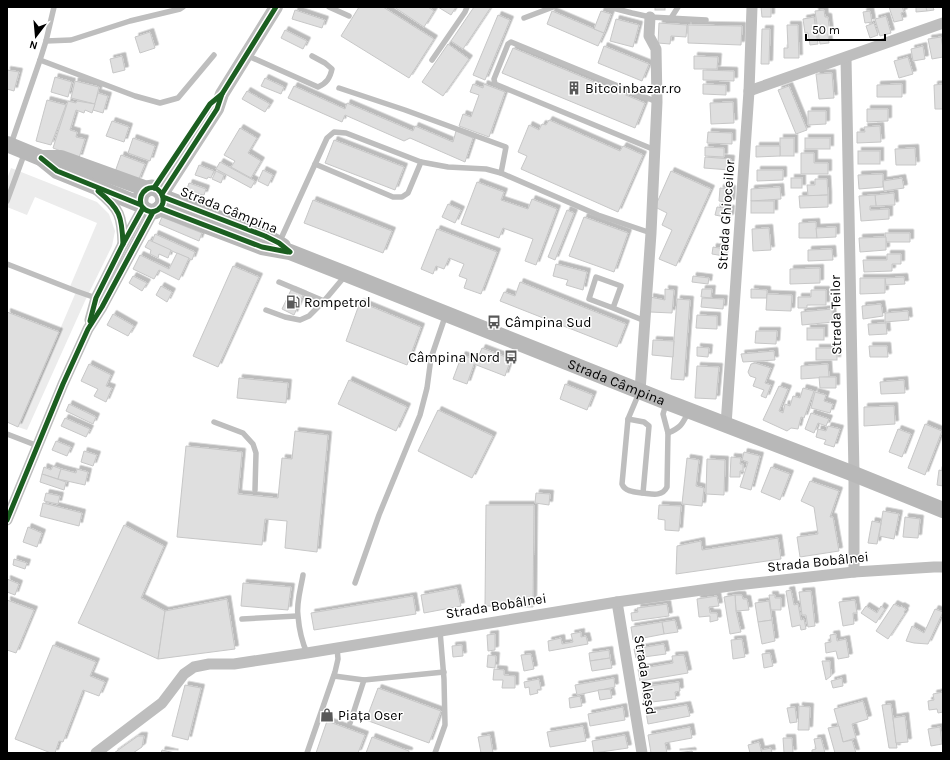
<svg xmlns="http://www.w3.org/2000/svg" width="950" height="760" font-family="Karla,sans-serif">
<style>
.green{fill:#ececec}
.building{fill:#dfdfdf;stroke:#c7c7c7;filter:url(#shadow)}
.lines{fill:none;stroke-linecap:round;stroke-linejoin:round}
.service{stroke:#bebebe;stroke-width:5.5}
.minor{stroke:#bebebe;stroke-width:11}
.tertiary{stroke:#bebebe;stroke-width:14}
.secondary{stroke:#b8b8b8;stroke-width:16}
.cycleway-casing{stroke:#fff;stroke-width:8}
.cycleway{stroke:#1b5e20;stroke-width:5}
.labels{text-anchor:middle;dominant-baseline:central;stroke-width:3;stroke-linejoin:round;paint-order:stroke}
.poi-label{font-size:14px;fill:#000;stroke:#fff;text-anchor:start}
.street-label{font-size:14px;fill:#000;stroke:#fff}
</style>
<defs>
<filter id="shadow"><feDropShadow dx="3.5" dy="-3.5" stdDeviation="0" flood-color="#0004"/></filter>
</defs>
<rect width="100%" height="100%" fill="#fff"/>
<path class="green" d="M11 168 97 202 109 214 115 231 112 246 85 301 27 430 18 427 76 292 69 289 97 223 35 197 27 215 7 207V179Z"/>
<g class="building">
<path d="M359 7H383L434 39 409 78 341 36Z"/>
<path d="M394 7H428L434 11 424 27Z"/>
<path d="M438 7H456L451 15Z"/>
<path d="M474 7H491L463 49 451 41Z"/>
<rect x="655" y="7" width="10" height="3"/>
<path d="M761 7H771V17H762Z"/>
<path d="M889 7H902L904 12 901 13 903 20 894 22Z"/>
<path d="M916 7H926L927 11 916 12Z"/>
<path d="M926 7H933L934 10 927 11Z"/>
<path d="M295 10 325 20 322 28 292 19Z"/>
<path d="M824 10 825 17H828L830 34H828L829 43 820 44 815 11Z"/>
<path d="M552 11 604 33 598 46 547 24Z"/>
<path d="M601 11 611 14 604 33 594 29Z"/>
<path d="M870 11 872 22 865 23 863 12Z"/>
<path d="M498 15 510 20 485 80 473 75Z"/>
<path d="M886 16 891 33 880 36 875 19Z"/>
<path d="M814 17 818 44 810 45 808 33H805L803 19Z"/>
<path d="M616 19 639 25 633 47 610 41Z"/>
<path d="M659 23 687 25 686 37 671 36 670 44 658 43Z"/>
<path d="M874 23 878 35 870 38 866 26Z"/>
<path d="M688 25 742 26 741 45 688 43Z"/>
<path d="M787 25H798L799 58H784V48H788Z"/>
<path d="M762 29H770L769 64H761Z"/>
<path d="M285 30 307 41 303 49 281 38Z"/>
<path d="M150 32 155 48 140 53 135 37Z"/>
<path d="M941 37 943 48V57L932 59 928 39Z"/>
<path d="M448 44 469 59 443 96 422 82Z"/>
<path d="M604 46 649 64 642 81 598 63Z"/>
<path d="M923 46 925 59 913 61 911 49Z"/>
<path d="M513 48 645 103 635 128 502 73Z"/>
<path d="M122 56 125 70 113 73 110 59Z"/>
<path d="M694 56 718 57 717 69H694Z"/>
<path d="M908 57 913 74 899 78 894 61Z"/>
<path d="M7 70 19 72 14 91 7 89Z"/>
<path d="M703 70 734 71V81L703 80Z"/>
<path d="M832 73 834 98 819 99 816 74Z"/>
<path d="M55 77 72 82 68 97 51 92Z"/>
<path d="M265 78 284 87 281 94 261 86Z"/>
<path d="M75 81 99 87 95 104 71 98Z"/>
<path d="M473 84 483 88 484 84 505 92 489 137 459 126 463 114 471 117 479 95 470 92Z"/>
<path d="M703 84 726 85V95L703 94Z"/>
<path d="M902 84V97H877V85Z"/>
<path d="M943 84V109H935L934 85Z"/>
<path d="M294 86 345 109 347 103 413 131 415 126 453 142 456 131 473 138 465 162 410 138 404 141 345 115 342 122 288 98Z"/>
<path d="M789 86 807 130 796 134 778 90Z"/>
<path d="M247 91 270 104 265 112 242 99Z"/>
<path d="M98 93 108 96 103 113 93 110Z"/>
<path d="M47 100 66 105 51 145 36 141Z"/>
<path d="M68 101 76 103 77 101 95 104 92 113 85 110 84 113 76 110 70 130 77 132 76 137 85 139 79 158 53 148Z"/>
<path d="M733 102 734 123 711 124 710 103Z"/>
<path d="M867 109H888V121L867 122Z"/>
<path d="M808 111H826V124L808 125Z"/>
<path d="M549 120 620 151 623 146 643 155 618 212 521 169 527 156 518 152 529 125 539 130 542 124 546 125Z"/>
<path d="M112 121 129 127 124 142 106 136Z"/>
<path d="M880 126 881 142 857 143V132H865L864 127Z"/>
<path d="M240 128 257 138 248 153 261 161 251 178 231 167 235 161 224 155Z"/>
<path d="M708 132 732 133V144L707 143Z"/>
<path d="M133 138 155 146 150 161 128 153Z"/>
<rect x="780" y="138" width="14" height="18"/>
<rect x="805" y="138" width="25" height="11"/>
<path d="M334 140 404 167 395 190 325 163Z"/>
<path d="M756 146H780V156L756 157Z"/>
<path d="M705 147 724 148V157L705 156Z"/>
<path d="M915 148 916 165H896L895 149Z"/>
<rect x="858" y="151" width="22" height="13"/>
<path d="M801 153H814V163H828V174H801Z"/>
<path d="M121 155 145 164 138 181 115 172Z"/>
<path d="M705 157 731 159 730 170 704 168Z"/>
<path d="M220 162 255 181 251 188 216 169Z"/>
<path d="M199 165 214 171 211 178 208 177 207 179 195 175Z"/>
<path d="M263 170 273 175 268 186 258 181Z"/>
<path d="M757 170H783V180L757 181Z"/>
<path d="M216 171 224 175 221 183 212 179Z"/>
<path d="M671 171 711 189 676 266 659 259 672 230 662 225 667 213 655 207Z"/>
<path d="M883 174V187L859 189 858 175Z"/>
<rect x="791" y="178" width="11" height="10"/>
<path d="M902 178 904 188 884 191 883 181Z"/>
<path d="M815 179H827L828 195 808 196 807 185H815Z"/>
<path d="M477 182 504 192 501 200 528 209 532 199 557 209 536 265 525 261 533 239 503 228 499 238 461 224Z"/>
<path d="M189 183 206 189 204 195 198 194 197 196 186 192Z"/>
<path d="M780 187 781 199 751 201V189Z"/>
<path d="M720 188 732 189 731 203 719 201Z"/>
<path d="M894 193 895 205 876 206 875 195Z"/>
<path d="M828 195V207L800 208 799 196Z"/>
<path d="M875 195 876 206H870V210L889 209V219L861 221 859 196Z"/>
<path d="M313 200 392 231 383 253 304 223Z"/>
<rect x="751" y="201" width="23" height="12"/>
<path d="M448 204 461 210 455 223 442 217Z"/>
<path d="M717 207 731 209 730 218 715 215Z"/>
<path d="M567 210 574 213 555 260 548 257Z"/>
<path d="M162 217 202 233 199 241 159 224Z"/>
<path d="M584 217 628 233 614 272 569 256Z"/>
<path d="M816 222 817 238H799V223Z"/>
<path d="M836 227V237L817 238 816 228Z"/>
<path d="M769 228 771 250 753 251 752 229Z"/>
<path d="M437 229 497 252 481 294 464 288 467 279 459 276 464 264 449 258 444 269 436 266 433 274 421 269Z"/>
<path d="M885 233H910V242H886Z"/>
<path d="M155 234 195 252 192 260 152 242Z"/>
<path d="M886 237V250L860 252 859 238Z"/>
<path d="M149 240 171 250 168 258 159 254 158 258 150 254 151 250 145 247Z"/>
<path d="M713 247 725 249 724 256 712 254Z"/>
<path d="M832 249 833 260 808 261V250Z"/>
<path d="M177 253 189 258 179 280 159 270 154 279 133 269 140 255 169 269Z"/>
<path d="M887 254H901V264H892V271L864 272 863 260H887Z"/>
<path d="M556 264 587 272 583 290 566 285 568 280 553 276Z"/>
<path d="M233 266 259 277 218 367 193 356Z"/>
<path d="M820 268V283L790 284V269Z"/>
<path d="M133 276 147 283 142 291 129 283Z"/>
<path d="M693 276 709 278 708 284 692 282Z"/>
<path d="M904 277 905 284 886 285 885 278Z"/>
<path d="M860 278H885V293L860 294Z"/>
<path d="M520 282 626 324 617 347 500 301 504 292 515 296Z"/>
<path d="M161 286 172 292 167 302 156 295Z"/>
<path d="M665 289 674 290 672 313 650 312V297L665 300Z"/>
<path d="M702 289H712L711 298 701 297Z"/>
<path d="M751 289 767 290V298H751Z"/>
<path d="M291 290 303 295 294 315 282 309Z"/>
<path d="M811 290H826V305H807V308H798V297H811Z"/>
<path d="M767 294 792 295 791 311 766 310Z"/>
<path d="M702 298 724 299 723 309 701 307Z"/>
<path d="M677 299 690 300 684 380 671 379Z"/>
<path d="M360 302 421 327 407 365 346 341Z"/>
<path d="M881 304 883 316 863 319 862 306Z"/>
<path d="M832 309 833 322 802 325 801 312Z"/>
<path d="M908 311 909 320 885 322V313Z"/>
<path d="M7 312 59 332 18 427 7 422Z"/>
<path d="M113 314 134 326 128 336 107 325Z"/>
<path d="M697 315 717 316V329L696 328Z"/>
<path d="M886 323 887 334 869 335 868 324Z"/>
<rect x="807" y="328" width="17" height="12"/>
<path d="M756 331H777L776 344 755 343Z"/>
<path d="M653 340 674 341 673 357 652 355Z"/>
<path d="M869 346H887L888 357H870Z"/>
<path d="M697 347 709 348 708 357 697 356Z"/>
<path d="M482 348 511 359 505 376 474 364 467 384 453 379 462 355 477 360Z"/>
<rect x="816" y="348" width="21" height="12"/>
<path d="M774 351 775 360 743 362 741 354Z"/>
<path d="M755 363 771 368 765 383 771 385 766 398 761 396 764 390 753 386 756 378 750 376 748 372 751 364Z"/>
<path d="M89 364 111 375 106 386 112 388 106 402 94 396 98 389 81 381Z"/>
<path d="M828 364 829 377 801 379V366Z"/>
<path d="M697 366 719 367 716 399 695 398Z"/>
<path d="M819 377H836V388H820Z"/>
<path d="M239 378 288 383 286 403 237 398Z"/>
<path d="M349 380 407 407 396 431 338 404Z"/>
<path d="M904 380 905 393 881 394 880 382Z"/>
<path d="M565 384 593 395 587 410 560 399Z"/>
<path d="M779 386 788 389 779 411 783 413 785 404 790 406 793 396 800 398 803 388 814 391 804 418 801 417 798 429 791 428 787 431 763 420Z"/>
<path d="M815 392 826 395 824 401 833 404 830 413 811 408Z"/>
<path d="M69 404 96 417 93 424 66 411Z"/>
<path d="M894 406 895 424 864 426V407Z"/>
<path d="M438 410 493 436 472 478 418 451Z"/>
<path d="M811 413 829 419 826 426 818 423 814 433 805 429Z"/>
<path d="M65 418 90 429 86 437 61 426Z"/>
<path d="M925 424 942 431 925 475 908 468Z"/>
<path d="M828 426 840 429 834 447 824 444 826 440 816 437 818 429 826 431Z"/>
<path d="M898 429 911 434 902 457 889 452Z"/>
<path d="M295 431 328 435 317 552 285 548 287 521 265 519 262 545 177 537 186 446 242 452 238 494 278 498 282 458 292 459Z"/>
<path d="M56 441 71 447 67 456 52 450Z"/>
<path d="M84 451 97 455 93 466 81 462Z"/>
<path d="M744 452 760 456 751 490 740 487 748 462 742 460Z"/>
<path d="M731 457 741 458 740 464H743V471H740V477H730Z"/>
<path d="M687 458 699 460 696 486 704 488 702 506 682 504Z"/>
<path d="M707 459 725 460 724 495 706 494Z"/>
<path d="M53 466 61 469 58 479 42 474 44 467 51 470Z"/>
<path d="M771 467 790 474 780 500 761 492Z"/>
<path d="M61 469 76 473 77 469 88 472 85 485 58 479Z"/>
<path d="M939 470 943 471V486L937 485Z"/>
<path d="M42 474 66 482 64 490 40 482Z"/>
<path d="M810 481 839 491 830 517H833L839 551 800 557 797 537 818 534 814 507 801 501Z"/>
<path d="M46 493 60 496 58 504 44 501Z"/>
<path d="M536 493 550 494 549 505 535 503Z"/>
<path d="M43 503 82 513 79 526 40 516Z"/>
<path d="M486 505H534L533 607 485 606Z"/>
<path d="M659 505 681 506 679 531 665 530V520L658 519Z"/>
<path d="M883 511 899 514 894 539 879 536Z"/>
<path d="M905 517 920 519 918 538 903 537Z"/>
<path d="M872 521 881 523 877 544 868 543Z"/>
<path d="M124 525 164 546 141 598 165 611 158 659 78 623Z"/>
<path d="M28 527 42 533 37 547 23 542Z"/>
<path d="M778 538 781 559 676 574 677 546 701 541 702 550Z"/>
<path d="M14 559 27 563 25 569 13 565Z"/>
<path d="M7 579 19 584 15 595 7 592Z"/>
<path d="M243 583 291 587 288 610 241 606Z"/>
<path d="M457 588 461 606 424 613 421 595Z"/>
<path d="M791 590 794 605 798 604 801 620 804 619 806 629 801 630 800 625 792 627 786 591Z"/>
<path d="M811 591 815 626 808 627 806 615H802L799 592Z"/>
<path d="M735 595H742L743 599H747L749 610 736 611Z"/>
<path d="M735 595 736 611 741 632 730 634 724 597Z"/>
<path d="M769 595H775V598H781V610H771Z"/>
<path d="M413 596 416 614 314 630 311 613Z"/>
<path d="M717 596 719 606 709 607 710 613H717L718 620 710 622V616L699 617 697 599Z"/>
<path d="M227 599 235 649 158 659 165 611Z"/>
<path d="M7 600 34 610 16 653 7 650Z"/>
<path d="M855 600 857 613H853L854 624 843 626 839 602Z"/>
<path d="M769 601 772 620 758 622 755 603Z"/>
<path d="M667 604 669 616 632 621 631 613 638 612 637 608Z"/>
<path d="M894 604 900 607 901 606 906 609 904 612 905 613 888 639 876 631Z"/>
<path d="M866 606 877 613 881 606 885 609 876 623 861 613Z"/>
<path d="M935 609 943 612 928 644 914 643 906 641 912 626 924 633Z"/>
<path d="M675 620 678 632 664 634 662 622Z"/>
<path d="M772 620 775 641 762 644 758 622Z"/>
<path d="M662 622 664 634 633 640 631 627Z"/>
<path d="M581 632V637L586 636 588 644 549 651 548 641 561 638 562 644 573 642 571 634Z"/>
<path d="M495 634V650L488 651 487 635Z"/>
<path d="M836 634 837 641 846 639 849 657 838 659 836 651 826 653 825 643 831 642 830 635Z"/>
<path d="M742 639 745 657 733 659 731 640Z"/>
<path d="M664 644 666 654 636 658 634 649Z"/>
<path d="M53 645 96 662 90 676 105 682 99 696 83 690 63 742 59 741 55 753H51L15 739Z"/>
<path d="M462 645 463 656 453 657 452 646Z"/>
<path d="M609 650 610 658 590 661 589 653Z"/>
<path d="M770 653 773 666 764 668 762 654Z"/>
<path d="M531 654 534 669 524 671 521 655Z"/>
<path d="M488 655 496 656 495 668 487 667Z"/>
<path d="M684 655 688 673 640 681 638 669 673 663 672 656Z"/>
<path d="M610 658 612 668 592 671 590 661Z"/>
<path d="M822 661H830L831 676 826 680Z"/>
<path d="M494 669 504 670V675L515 676V688H502L503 680H493Z"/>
<path d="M614 678 615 687 577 695 575 685Z"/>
<path d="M842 678 843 686 833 688 831 681Z"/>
<path d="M539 679 541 689 537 690 538 693 530 695 529 687 525 688 524 682Z"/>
<path d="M679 682 680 691 675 692 676 699 644 703 642 687Z"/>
<path d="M185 685 201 688 188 740 172 736Z"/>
<path d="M378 688 441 711 429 743 366 720Z"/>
<path d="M610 689 612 698 600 700 598 690Z"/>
<path d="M943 692V712L938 713 937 709 929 710 928 701 934 700 933 694Z"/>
<path d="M580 696 582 706 570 708 569 698Z"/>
<path d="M863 701 868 719 852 724 856 738 843 742 834 709Z"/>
<path d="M891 704 897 748H889L882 705Z"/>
<path d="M687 705 690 716 648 724 646 712Z"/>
<path d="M799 706 810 707 809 730H798Z"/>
<path d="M623 707 625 720 590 726 588 714Z"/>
<path d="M795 707 797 722 790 723 787 708Z"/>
<path d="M905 716 908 742 896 743 893 718Z"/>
<path d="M327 721 365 735 358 753H316Z"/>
<path d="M583 726 586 741 550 747 547 732Z"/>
<path d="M839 726 843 742 852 740 856 753H835L828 728Z"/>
<path d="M690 727 692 738 665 743 667 753H651L648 735Z"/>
<path d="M940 727 942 744 931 746 928 729Z"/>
<path d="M490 735 493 753H481L478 737Z"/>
<path d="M625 735 628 748 594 753 592 741Z"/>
<path d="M138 736H144L142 747 133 753H114Z"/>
<path d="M372 737 409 751V753H366Z"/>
<path d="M783 738H792L793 753H784Z"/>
<path d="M821 738 825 753H812V750L816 749 814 739Z"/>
<path d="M759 742 762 753H750L748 745Z"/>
<path d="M771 748 772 753H762L761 750Z"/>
<path d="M162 750 175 753H161Z"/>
<path d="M692 751 693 753H676Z"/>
</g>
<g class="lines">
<g class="service">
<path d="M329 7 349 16"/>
<path d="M609 7 632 13 650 17 706 20"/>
<path d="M524 18 553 7"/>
<path d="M671 18 678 7"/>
<path d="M46 41 71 40 130 21 180 9 183 7"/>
<path d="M246 55 318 87C327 83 330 78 332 69L325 63 312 56"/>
<path d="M40 60 135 96 160 103 178 98 214 55"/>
<path d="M432 60 465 12 467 7"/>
<path d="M339 88 405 110 506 147 501 173"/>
<path d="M11 144 40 60 46 41 54 7"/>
<path d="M655 150 495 84 494 79 508 44 511 42 657 102"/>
<path d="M315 164 393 197H402L408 193 421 162"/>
<path d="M7 201 25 152"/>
<path d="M279 243 327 138 334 132 346 133 421 162 448 167 486 169 501 173 598 215 651 233"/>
<path d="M7 264 76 291 96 298"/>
<path d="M279 282 324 301"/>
<path d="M613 308 589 299 596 277 621 286 613 308 645 321"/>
<path d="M266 310 285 317 300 320 309 316 324 301 345 276"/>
<path d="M639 393 628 419 644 422 649 426 643 493C652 494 662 497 667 487L668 433 663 414 666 404"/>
<path d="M628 419 622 484C625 492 635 492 643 493"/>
<path d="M214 422 243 433 253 444 256 453 255 490"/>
<path d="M668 433C682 427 682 424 689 411"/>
<path d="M7 434 38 446"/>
<path d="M303 575C301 588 296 603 298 616 299 628 302 642 307 653"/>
<path d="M355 583 379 515 420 415 427 388 431 358 446 314"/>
<path d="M242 619 297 616"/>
<path d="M334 676 364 680 444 672"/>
<path d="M350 723 364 680"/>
<path d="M307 753 335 672 338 659 337 648"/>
<path d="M435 753 445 725 444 679 440 631"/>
</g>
<g class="minor">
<path d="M846 58 854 474V572"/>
<path d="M749 91 943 23"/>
<path d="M98 191C120 209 122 216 123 244"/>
<path d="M90 320 96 298 123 244 143 208"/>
<path d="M640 391 651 233 657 102 656 49 649 36 650 17"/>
<path d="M726 425 749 91 752 7"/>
<path d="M7 520 63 384 88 329 102 307 153 212"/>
<path d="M617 602 642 753"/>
<path d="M96 753 162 703 184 674 194 667 209 664H234L307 653 617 602 737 585 854 572 934 567H943"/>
</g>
<path class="tertiary" d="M162 194 217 109 222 94 276 7"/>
<g class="secondary">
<path d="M7 144 41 158 57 171 141 205C150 220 170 207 161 193 153 181 137 191 141 205"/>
<path d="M41 158H61L147 189"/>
<path d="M163 197 265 236 283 246"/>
<path id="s1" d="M160 208 262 247 290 252 346 274 667 402 854 474 943 510"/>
</g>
<g class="cycleway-casing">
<g id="cycleway">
<path d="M41 158 57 171 141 205C150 220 170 207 161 193 153 181 137 191 141 205"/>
<path d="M154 188 210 104 222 94"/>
<path d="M98 191C120 209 122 216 123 244"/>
<path d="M162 194 217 109 222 94 276 7"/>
<path d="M163 197 265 236 279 243 290 252"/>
<path d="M160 208 262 247 288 252"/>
<path d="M90 321 96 298 123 244 143 208"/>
<path d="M7 520 63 384 88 329 102 307 153 212"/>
</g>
</g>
<use href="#cycleway" class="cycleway"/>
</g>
<defs>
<g id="building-bare" transform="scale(1.08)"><path d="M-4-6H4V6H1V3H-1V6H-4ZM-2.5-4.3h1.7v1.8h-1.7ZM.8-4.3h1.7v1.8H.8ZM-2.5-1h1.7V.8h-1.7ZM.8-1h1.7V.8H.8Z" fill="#595959" stroke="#fff" stroke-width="2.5" paint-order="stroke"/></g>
<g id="fuel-bare" transform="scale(1.08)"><path d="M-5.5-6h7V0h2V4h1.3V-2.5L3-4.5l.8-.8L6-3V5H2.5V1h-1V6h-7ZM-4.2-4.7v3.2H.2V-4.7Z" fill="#595959" stroke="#fff" stroke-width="2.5" paint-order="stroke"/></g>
<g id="bus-bare" transform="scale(1.08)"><path d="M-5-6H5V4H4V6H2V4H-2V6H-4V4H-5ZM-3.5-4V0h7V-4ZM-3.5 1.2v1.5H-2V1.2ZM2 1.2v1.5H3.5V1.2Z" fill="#595959" stroke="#fff" stroke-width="2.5" paint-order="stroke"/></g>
<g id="shop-bare" transform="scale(1.08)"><path d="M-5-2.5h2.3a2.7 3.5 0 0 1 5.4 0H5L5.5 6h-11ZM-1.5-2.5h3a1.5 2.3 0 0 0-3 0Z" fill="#595959" stroke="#fff" stroke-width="2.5" paint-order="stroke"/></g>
</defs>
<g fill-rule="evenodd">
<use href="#building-bare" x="574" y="88"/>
<use href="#fuel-bare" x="293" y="302"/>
<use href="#bus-bare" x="494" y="322"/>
<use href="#bus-bare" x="511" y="357"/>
<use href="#shop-bare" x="327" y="715"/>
</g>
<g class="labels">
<g class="poi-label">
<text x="585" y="88">Bitcoinbazar.ro</text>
<text x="304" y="302">Rompetrol</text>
<text x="505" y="322">Câmpina Sud</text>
<text x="500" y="357" text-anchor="end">Câmpina Nord</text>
<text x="338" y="715">Piața Oser</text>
</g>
<g class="street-label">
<text transform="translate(229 210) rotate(22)">Strada Câmpina</text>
<text transform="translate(726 215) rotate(-86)">Strada Ghioceilor</text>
<text transform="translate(836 315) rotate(-91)">Strada Teilor</text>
<text stroke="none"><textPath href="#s1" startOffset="489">Strada Câmpina</textPath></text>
<text transform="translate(818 562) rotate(-6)">Strada Bobâlnei</text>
<text transform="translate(496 606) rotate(-9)">Strada Bobâlnei</text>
<text transform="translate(645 675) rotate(81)">Strada Aleșd</text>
</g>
</g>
<rect width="950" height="760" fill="none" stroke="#000000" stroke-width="16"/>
<g transform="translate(36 36) rotate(196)" stroke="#ffffff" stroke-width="3" paint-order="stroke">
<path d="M0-3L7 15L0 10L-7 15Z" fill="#000000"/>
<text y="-6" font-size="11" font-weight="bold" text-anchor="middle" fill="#000000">N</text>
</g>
<path d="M806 34v6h79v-6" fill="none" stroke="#000000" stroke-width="2"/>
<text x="812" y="34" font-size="12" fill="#000000" stroke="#ffffff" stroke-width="3" paint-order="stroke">50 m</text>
</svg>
